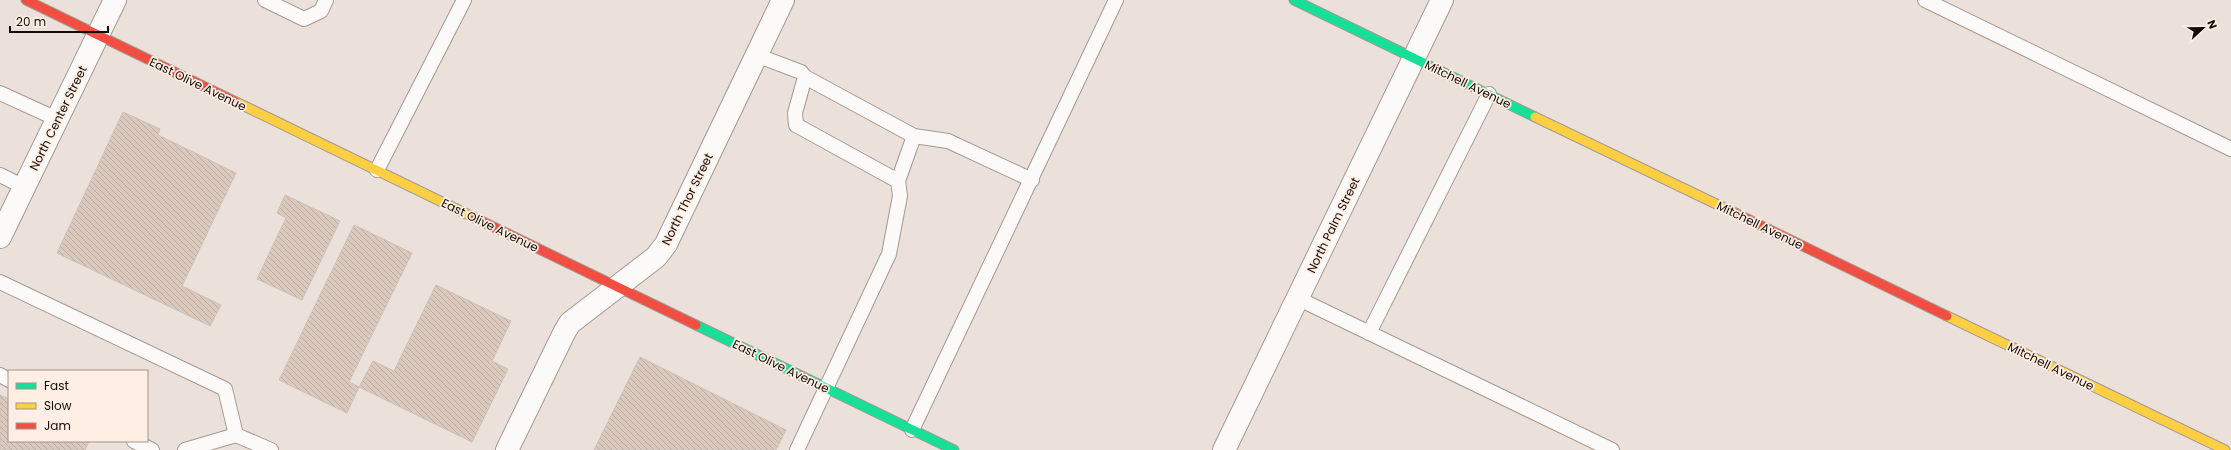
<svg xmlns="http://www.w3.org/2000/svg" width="2231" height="450" font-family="Poppins,sans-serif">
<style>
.building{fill:url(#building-back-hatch);stroke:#cac1bc}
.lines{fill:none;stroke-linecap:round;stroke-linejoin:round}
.lane-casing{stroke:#a29a94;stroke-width:16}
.street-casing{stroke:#a29a94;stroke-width:24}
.fast-casing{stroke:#a29a94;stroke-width:11}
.slow-casing{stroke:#a29a94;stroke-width:11}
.jam-casing{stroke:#a29a94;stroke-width:11}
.lane{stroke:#fcfaf9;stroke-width:14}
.street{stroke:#fcfaf9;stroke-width:22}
.fast{stroke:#16e098;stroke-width:9}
.slow{stroke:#ffcf43;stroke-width:9}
.jam{stroke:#f24e42;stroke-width:9}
.labels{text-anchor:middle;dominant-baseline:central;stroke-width:3.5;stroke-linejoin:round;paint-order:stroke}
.street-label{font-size:12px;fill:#120c08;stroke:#feeee3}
</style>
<defs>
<pattern id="building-back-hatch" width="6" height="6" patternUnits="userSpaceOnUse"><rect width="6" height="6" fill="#dcc9bd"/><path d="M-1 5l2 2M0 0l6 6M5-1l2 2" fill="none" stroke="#bcaba1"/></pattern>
</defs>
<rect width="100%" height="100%" fill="#ece1da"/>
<g class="building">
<path d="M123 112 160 129 158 135 236 173 182 286 221 305 210 326 57 253Z"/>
<path d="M285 195 340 221 302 300 257 279 286 218 277 213Z"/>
<path d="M354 225 412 253 349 382 359 387 347 413 279 380Z"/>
<path d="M436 285 511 321 492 361 508 369 472 442 359 387 373 361 394 371Z"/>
<path d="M640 357 786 430 776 450H594Z"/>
<path d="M0 395 9 399V441H89L85 450H0Z"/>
</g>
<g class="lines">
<g class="lane-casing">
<g id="lane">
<path d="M265 0 304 19 321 11 326 0"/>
<path d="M1925 0 2231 149"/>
<path d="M756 55 801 72 805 77 795 113 796 125 898 181 900 196 889 254 797 450"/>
<path d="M805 77 914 136 898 181"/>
<path d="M0 93 57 119"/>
<path d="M914 136 948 141 1032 180"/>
<path d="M377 170 464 0"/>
<path d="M0 175 24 187"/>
<path d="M0 282 225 389 236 435 271 450"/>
<path d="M1297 298 1612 450"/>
<path d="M1369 333 1489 94"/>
<path d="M0 375 9 380"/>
<path d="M912 430 1116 0"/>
<path d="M134 441 152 450"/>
<path d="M185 450 236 435"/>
</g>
</g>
<g class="street-casing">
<g id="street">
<path d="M0 237 115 0"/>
<path d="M507 450 565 331 570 323 656 257 666 244 783 0"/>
<path d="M1224 450 1442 0"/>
</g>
</g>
<g class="fast-casing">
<g id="fast">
<path d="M1294 0 1535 117"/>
<path d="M696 325 954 450"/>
</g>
</g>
<g class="slow-casing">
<g id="slow">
<path d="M236 102 475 218"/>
<path d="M1535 117 1735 213"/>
<path d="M1947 316 2225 450"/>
</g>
</g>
<g class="jam-casing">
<g id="jam">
<path d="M26 0 236 102"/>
<path d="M1735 213 1947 316"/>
<path d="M475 218 696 325"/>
</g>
</g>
<use href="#lane" class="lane"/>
<use href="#street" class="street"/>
<use href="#fast" class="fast"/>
<use href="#slow" class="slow"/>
<use href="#jam" class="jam"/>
</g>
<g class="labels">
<g class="street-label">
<text transform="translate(198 84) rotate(26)">East Olive Avenue</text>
<text transform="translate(1468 84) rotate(26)">Mitchell Avenue</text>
<text transform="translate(58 118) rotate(-64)">North Center Street</text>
<text transform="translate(687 199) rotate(-64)">North Thor Street</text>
<text transform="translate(490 225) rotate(26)">East Olive Avenue</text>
<text transform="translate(1333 225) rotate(-64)">North Palm Street</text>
<text transform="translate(1760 225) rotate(26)">Mitchell Avenue</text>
<text transform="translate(781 366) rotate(26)">East Olive Avenue</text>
<text transform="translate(2051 366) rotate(26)">Mitchell Avenue</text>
</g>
</g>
<rect x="8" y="370" width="140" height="72" fill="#feeee3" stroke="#a0948b"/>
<rect x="16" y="383" width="20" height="6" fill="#16e098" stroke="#a0948b"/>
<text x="44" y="390" font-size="12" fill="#120c08">Fast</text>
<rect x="16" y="403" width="20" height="6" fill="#ffcf43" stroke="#a0948b"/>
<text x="44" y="410" font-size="12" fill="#120c08">Slow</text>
<rect x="16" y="423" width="20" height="6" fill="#f24e42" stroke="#a0948b"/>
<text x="44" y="430" font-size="12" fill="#120c08">Jam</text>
<g transform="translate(2203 28) rotate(68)" stroke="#feeee3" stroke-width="3" paint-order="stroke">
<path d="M0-3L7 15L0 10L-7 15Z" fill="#120c08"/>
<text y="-6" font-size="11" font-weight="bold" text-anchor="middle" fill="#120c08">N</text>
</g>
<path d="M10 26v6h98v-6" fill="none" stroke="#120c08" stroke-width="2"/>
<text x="16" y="26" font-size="12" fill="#120c08" stroke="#feeee3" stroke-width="3" paint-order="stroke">20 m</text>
</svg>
